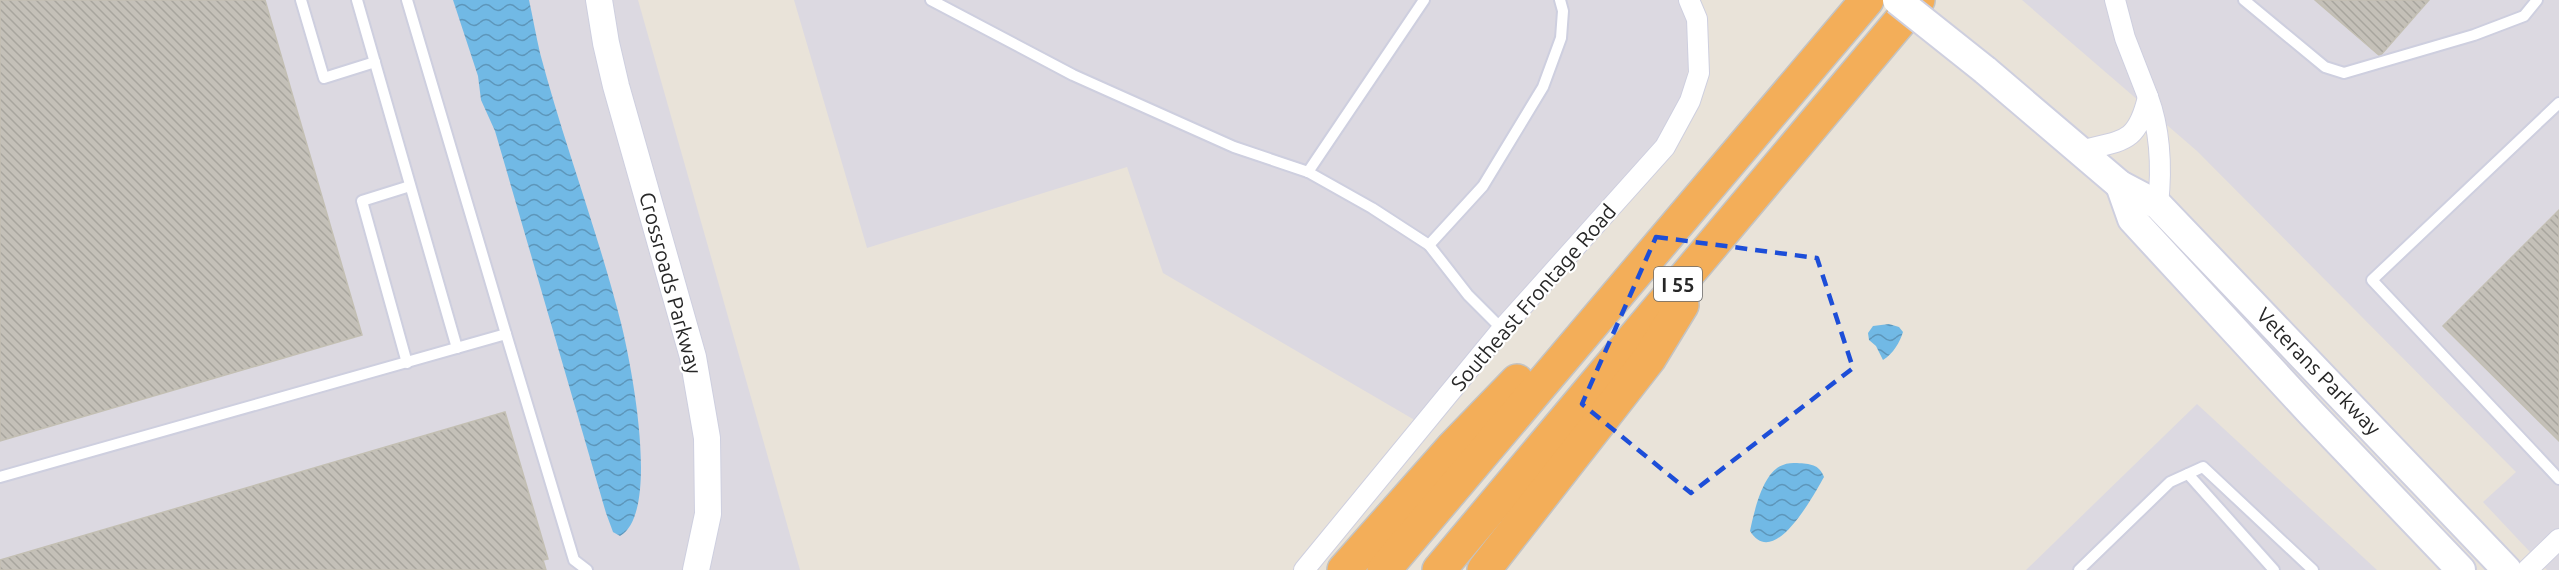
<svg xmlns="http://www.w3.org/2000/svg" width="2559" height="570" font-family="Ubuntu,sans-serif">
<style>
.industrial{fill:#dcd9e1}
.water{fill:url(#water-waves)}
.building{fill:url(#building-back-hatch);stroke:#c3bfb3;stroke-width:1.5}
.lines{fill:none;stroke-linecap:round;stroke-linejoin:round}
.service-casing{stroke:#cecfdf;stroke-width:14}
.minor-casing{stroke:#cecfdf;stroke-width:22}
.tertiary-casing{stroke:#cecfdf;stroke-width:28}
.secondary-casing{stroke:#cecfdf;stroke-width:32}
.motorway-casing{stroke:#c3c3c3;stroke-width:36}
.service{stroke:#fff;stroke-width:10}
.minor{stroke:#fff;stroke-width:20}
.tertiary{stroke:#fff;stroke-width:26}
.secondary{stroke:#fff;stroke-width:28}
.motorway{stroke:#f3ae59;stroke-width:33}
.secondary-bridge-casing{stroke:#cecfdf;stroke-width:32;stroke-linecap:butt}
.secondary-bridge{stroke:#fff;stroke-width:28}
.marked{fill:none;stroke:#1d4ed8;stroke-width:4.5;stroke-dasharray:12 8;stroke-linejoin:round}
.labels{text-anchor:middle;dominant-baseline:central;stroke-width:4.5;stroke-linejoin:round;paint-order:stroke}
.shield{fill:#fff;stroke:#686868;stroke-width:1.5}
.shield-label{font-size:20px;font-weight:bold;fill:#272727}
.street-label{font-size:21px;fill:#272727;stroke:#fff}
</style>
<defs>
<pattern id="water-waves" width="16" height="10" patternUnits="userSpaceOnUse" patternTransform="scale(1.5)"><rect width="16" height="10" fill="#71b9e5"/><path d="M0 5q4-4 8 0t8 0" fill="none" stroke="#5d96ba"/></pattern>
<pattern id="building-back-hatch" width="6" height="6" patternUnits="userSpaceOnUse" patternTransform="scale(1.5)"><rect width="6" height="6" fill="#c4c0b8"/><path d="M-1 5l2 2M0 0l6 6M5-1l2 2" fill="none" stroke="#a8a59e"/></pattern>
</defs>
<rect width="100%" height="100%" fill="#e9e3d9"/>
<g class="industrial">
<path d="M0 0H638L800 570H0Z"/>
<path d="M794 0H1682L1687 11 1690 57 1682 103 1650 155 1418 422 1163 273 1127 167 867 248Z"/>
<path d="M2022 0H2559V570H2547L2483 502 2516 472 2197 151Z"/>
<path d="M2197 404 2377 570H2026Z"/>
</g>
<g class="water">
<path d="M453 0H529C533 18 536 36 540 53 564 144 598 232 621 323 631 363 661 513 620 536L613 532 606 513 495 131 481 100 478 76Z"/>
<path d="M1889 324 1899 327 1903 332C1900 342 1893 354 1883 360L1876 346 1869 340 1868 333 1873 326Z"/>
<path d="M1797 463C1810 464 1819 464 1824 477 1813 496 1774 570 1750 531 1754 512 1763 471 1783 465 1787 463 1793 463 1797 463Z"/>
</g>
<g class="building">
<path d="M0 0H265L362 335 0 441Z"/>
<path d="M2315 0H2429L2380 56Z"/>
<path d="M2559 210V441L2443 326Z"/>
<path d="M505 412 548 559 543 560 546 570H0V560Z"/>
</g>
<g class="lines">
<g class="service-casing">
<g id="service">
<path d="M301 0 324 78 375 62"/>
<path d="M357 0 457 348"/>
<path d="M407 0 506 334"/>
<path d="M931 0 1073 75 1234 147 1308 172 1372 208 1429 245 1468 295 1502 329"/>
<path d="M2244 0 2325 67 2344 73 2474 35 2524 16 2537 0"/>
<path d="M2559 103 2372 280 2559 479"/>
<path d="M1308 172 1424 0"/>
<path d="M1429 245 1483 186 1543 87 1561 38 1563 11 1560 0"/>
<path d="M407 363 362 201 410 186"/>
<path d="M2188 474 2274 570"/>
<path d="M0 477 506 334 574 560 587 570"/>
<path d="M2079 570 2170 482 2203 467 2313 570"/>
</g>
</g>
<g class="minor-casing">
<g id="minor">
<path d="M2115 0 2125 38 2148 97"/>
<path d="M2080 151C2123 140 2137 144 2148 97 2161 132 2162 168 2158 205"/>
<path d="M1304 570 1502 329 1665 147 1690 101 1699 73 1697 19 1689 0"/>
<path d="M2527 570 2559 539"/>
</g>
</g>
<g class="tertiary-casing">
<path id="tertiary" d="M599 0 606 43 616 86 693 357 707 438 708 514 696 570"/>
</g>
<g class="secondary-casing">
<g id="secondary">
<path d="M1985 70 2120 185 2158 205 2507 570"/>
<path d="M2120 185 2132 219 2312 414 2461 570"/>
</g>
</g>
<g class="motorway-casing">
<g id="motorway">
<path d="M1344 570 1453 447 1517 381"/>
<path d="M1384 570 1867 0"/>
<path d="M1439 570 1918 0"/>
<path d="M1484 570 1649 359 1682 305"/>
</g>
</g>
<use href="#service" class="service"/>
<use href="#minor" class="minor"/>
<use href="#tertiary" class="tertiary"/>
<use href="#secondary" class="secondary"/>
<use href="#motorway" class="motorway"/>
<g class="secondary-bridge-casing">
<path id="secondary-bridge" d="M1897 0 1985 70"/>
</g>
<use href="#secondary-bridge" class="secondary-bridge"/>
</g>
<path class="marked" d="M1656 237 1817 258 1853 368 1691 493 1582 404Z"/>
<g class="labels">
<rect class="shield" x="1654" y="267" width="48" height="34" rx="4.5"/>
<g class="shield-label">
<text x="1678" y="284">I 55</text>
</g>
<g class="street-label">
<text transform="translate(671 283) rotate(75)">Crossroads Parkway</text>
<text transform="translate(1533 297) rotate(-49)">Southeast Frontage Road</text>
<text transform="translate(2319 371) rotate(46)">Veterans Parkway</text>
</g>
</g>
</svg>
